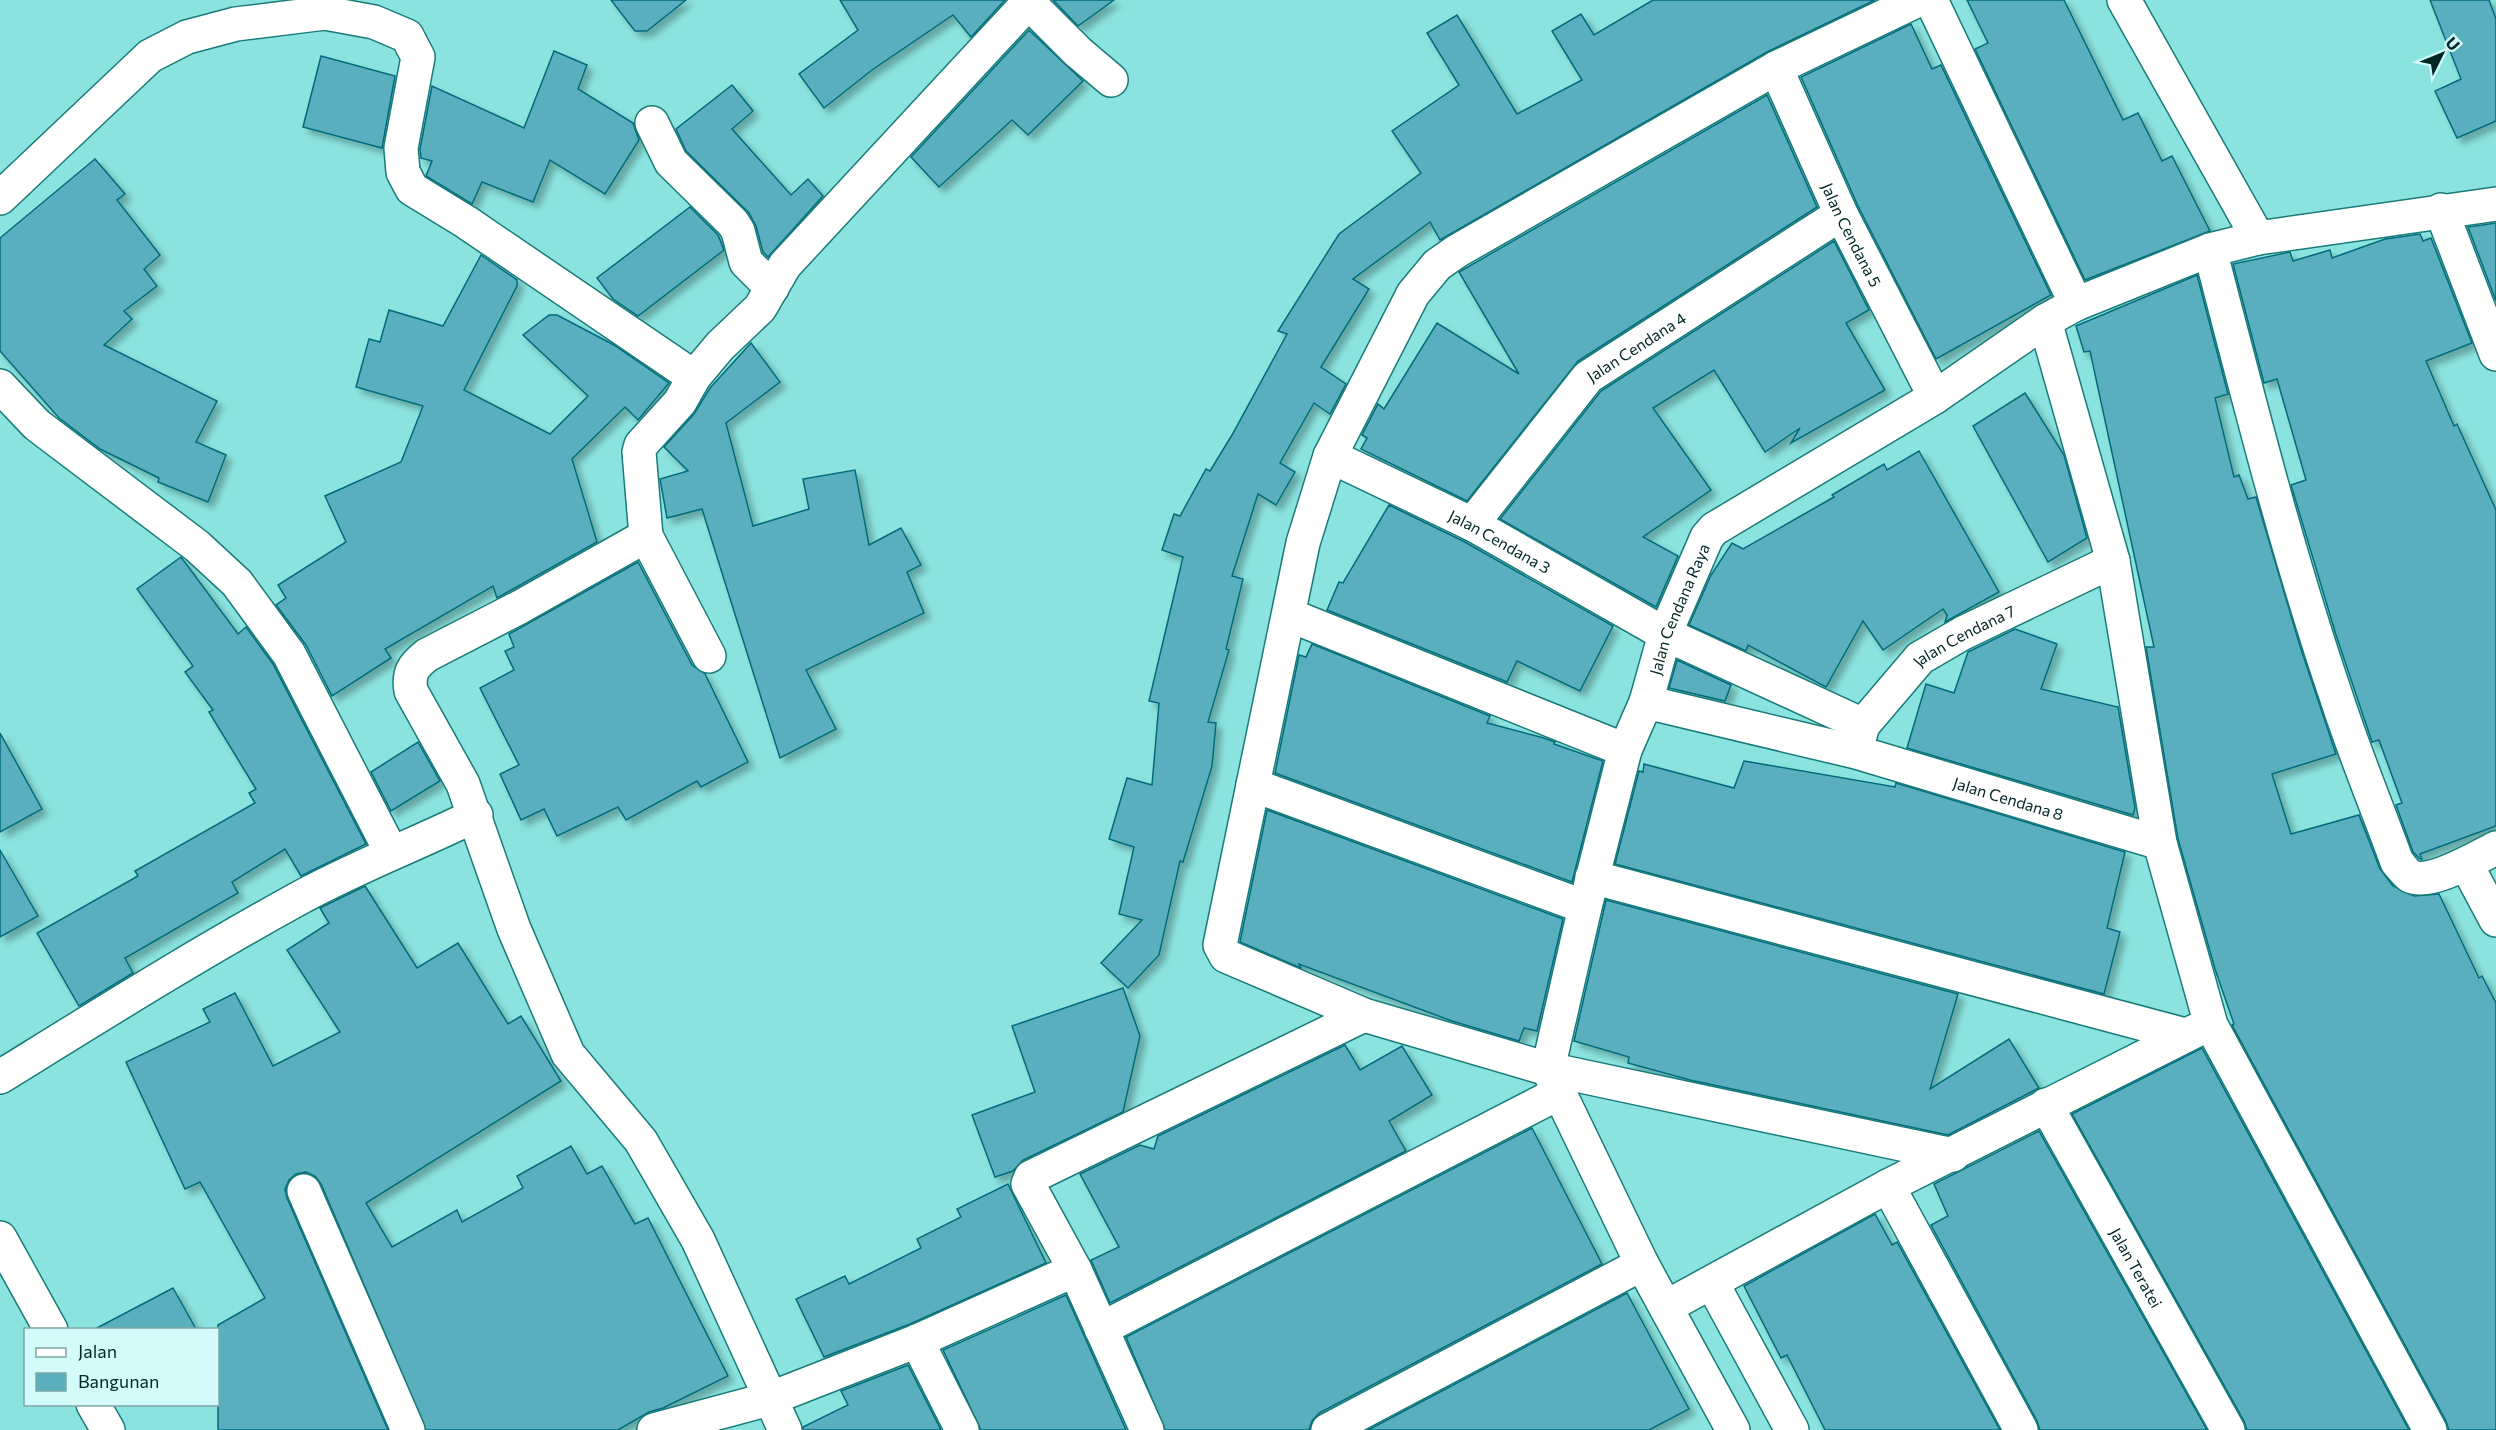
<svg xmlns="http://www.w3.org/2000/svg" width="2496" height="1430" font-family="Commissioner,sans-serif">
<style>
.building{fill:#5aafbf;stroke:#006c7b;stroke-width:1.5;filter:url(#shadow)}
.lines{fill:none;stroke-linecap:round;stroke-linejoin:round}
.minor-casing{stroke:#197c79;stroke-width:36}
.minor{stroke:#fff;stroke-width:33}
.labels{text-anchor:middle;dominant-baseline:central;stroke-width:4.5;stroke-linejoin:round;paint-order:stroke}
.street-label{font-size:16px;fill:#002726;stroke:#d2fbf9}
</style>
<defs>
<filter id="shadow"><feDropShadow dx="5.5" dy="5.5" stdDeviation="3" flood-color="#0004"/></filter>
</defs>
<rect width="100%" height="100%" fill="#8be3df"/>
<g class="building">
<path d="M611 0H686L647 31H635Z"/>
<path d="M840 0H1005L971 37 953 15 872 70 824 108 799 74 858 30Z"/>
<path d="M1053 0H1114L1078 26Z"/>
<path d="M1653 0H1875L1767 52 1440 240 1430 222 1353 279 1369 289 1321 367 1346 384 1330 414 1314 403 1280 463 1295 472 1276 505 1258 494 1232 576 1243 579 1226 649 1229 650 1208 722 1216 723 1212 766 1183 862 1180 861 1159 955 1128 988 1101 963 1142 920 1119 914 1134 847 1109 839 1127 778 1152 785 1159 703 1149 701 1183 557 1162 550 1174 514 1180 516 1206 469 1210 471 1232 435 1287 334 1278 331 1339 234 1421 173 1392 131 1459 85 1427 33 1457 15 1517 114 1582 80 1552 31 1581 14 1594 35Z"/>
<path d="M1967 0H2064L2123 120 2138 113 2162 161 2172 156 2210 231 2085 280 1975 49 1988 43Z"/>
<path d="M2430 0H2489L2496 19V121L2457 138 2435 91 2461 79Z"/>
<path d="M1911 24 1932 69 1941 65 2051 295 1936 359 1858 206 1801 77Z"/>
<path d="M1029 30 1083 81 1028 135 1012 120 939 187 911 157Z"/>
<path d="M554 51 587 65 578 89 633 123 639 140 605 194 550 160 533 202 482 182 472 204 426 176 432 161 421 158 420 149 432 86 524 128Z"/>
<path d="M321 56 395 76 382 148 303 127Z"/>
<path d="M732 85 753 111 732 129 791 195 808 179 823 196 768 257 763 252 756 226 749 213 686 151 676 129Z"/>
<path d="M1767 95 1817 207 1578 361 1467 501 1361 449 1367 438 1362 435 1378 404 1384 409 1437 323 1519 374 1459 272Z"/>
<path d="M95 159 125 194 117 200 160 255 144 269 157 286 124 311 132 319 104 345 217 401 196 442 226 455 208 502 158 482 159 478 100 449 59 418 0 351V238Z"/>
<path d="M690 207 718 235 724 250 638 316 613 299 597 278Z"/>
<path d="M2496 223V301L2468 227Z"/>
<path d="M2420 234 2423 241 2431 238 2472 343 2426 361 2454 426 2457 424 2496 510V826L2420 854 2422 859H2420L2413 852 2396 805 2402 803 2379 740 2372 742 2336 635 2291 485 2306 480 2277 379 2264 383 2233 264 2290 252 2293 261 2330 250 2332 258 2385 239Z"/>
<path d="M1834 241 1869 310 1846 323 1885 390 1791 443 1800 428 1765 452 1714 370 1653 408 1711 490 1643 537 1678 556 1656 607 1500 519 1601 391Z"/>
<path d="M481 255 517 280V286L464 390 550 434 588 396 523 335 549 315H557L614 345 669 383 638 420 625 407 572 459 597 542 497 598 493 586 385 649 391 658 332 696 306 645 276 605 286 598 278 585 346 542 325 496 401 462 423 406 356 387 369 339 380 342 389 310 443 326Z"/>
<path d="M2197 275 2228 394 2215 398 2234 477 2239 475 2248 499 2256 497 2300 646 2336 754 2272 774 2291 834 2359 815 2380 869 2393 886 2414 896 2439 894 2479 978 2482 976 2496 1003V1430H2449L2446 1421 2232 1025 2234 1024 2215 969 2178 839 2146 647H2154L2090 351 2084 352 2076 326Z"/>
<path d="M751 343 780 382 726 423 753 526 809 509 803 479 855 470 869 545 901 528 921 565 907 572 924 613 806 670 836 729 780 758 702 509 667 518 660 479 688 471 664 447 694 414 710 388Z"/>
<path d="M2025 393 2064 455 2087 538 2048 562 1973 426Z"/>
<path d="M1919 451 1999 592 1945 622 1947 615 1943 609 1883 650 1863 621 1826 687 1748 645 1746 651 1689 625 1711 575 1732 543 1743 549 1834 497 1832 495 1884 464 1887 470Z"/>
<path d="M1389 505 1463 541 1613 626 1580 691 1517 661 1507 682 1327 610 1339 582 1343 583Z"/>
<path d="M181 557 238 634 246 627 273 664 366 844 301 876 285 849 232 882 238 893 125 958 133 973 79 1006 37 933 138 876 135 871 255 803 249 793 256 789 209 712 213 710 185 672 193 666 137 589Z"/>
<path d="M638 562 692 665 705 674 748 762 701 787 697 781 626 820 618 807 557 836 544 809 521 820 500 774 519 765 480 688 514 670 505 651 514 647 509 634Z"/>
<path d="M2015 629 2057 644 2041 689 2118 707 2135 808 2133 815 1907 748 1926 684 1954 693 1968 652Z"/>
<path d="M1312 644 1490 716 1487 723 1544 738 1555 742 1554 744 1603 761 1572 882 1275 773 1299 655 1306 657Z"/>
<path d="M1677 660 1731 685 1725 701 1669 688Z"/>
<path d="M0 733 42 809 0 832Z"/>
<path d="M418 742 440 781 391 811 371 772Z"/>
<path d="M1744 761 1895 787 1896 783 2125 852 2107 928 2120 932 2104 994 1615 864 1639 771 1643 772 1644 764 1734 788Z"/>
<path d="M1267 810 1563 919 1537 1031 1524 1028 1519 1041 1452 1021 1299 964 1301 968 1240 942Z"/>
<path d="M0 850 38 916 0 937Z"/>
<path d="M365 886 417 968 458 943 508 1024 521 1016 561 1081 366 1203 392 1247 457 1210 462 1222 523 1188 517 1176 571 1146 587 1174 602 1166 635 1224 648 1218 728 1376 663 1408 649 1412 618 1430H426L321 1184 315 1176 306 1172 296 1174 289 1180 285 1189 287 1198 388 1430H218V1325L265 1298 200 1182 185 1189 126 1062 210 1022 203 1009 235 993 273 1066 340 1032 287 950 329 923 320 908Z"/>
<path d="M1606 900 1958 994 1930 1089 2009 1039 2039 1088 1948 1135 1690 1080 1628 1063 1629 1057 1574 1041Z"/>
<path d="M1123 988 1140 1036 1123 1112 1023 1160 1013 1171 995 1177 972 1115 1035 1092 1012 1026Z"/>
<path d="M1345 1045 1360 1070 1402 1046 1432 1095 1389 1121 1406 1151 1110 1303 1091 1260 1119 1247 1080 1174 1140 1145 1154 1149 1158 1136Z"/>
<path d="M2202 1048 2409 1430H2247L2244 1421 2072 1114Z"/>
<path d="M1532 1128 1602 1264 1319 1413 1312 1421 1309 1430H1165L1126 1337Z"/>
<path d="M2039 1131 2207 1430H2040L2037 1421 1931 1225 1948 1216 1934 1184Z"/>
<path d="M1008 1184 1046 1263 910 1324 824 1357 796 1299 845 1276 849 1284 921 1248 917 1239 961 1217 957 1209Z"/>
<path d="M1875 1214 1892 1245 1897 1242 2000 1430H1825L1787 1355 1781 1358 1744 1286Z"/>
<path d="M173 1288 196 1329H95Z"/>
<path d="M1627 1293 1689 1409 1649 1430H1368Z"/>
<path d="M1066 1295 1126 1430H981L943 1350Z"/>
<path d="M908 1365 941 1430H803V1427L848 1405 841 1391Z"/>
</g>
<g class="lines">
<g class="minor-casing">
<g id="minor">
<path d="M1026 0 1078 52 1111 80"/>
<path d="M1918 0 1776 68 1457 251 1437 265 1413 294 1330 456 1303 543 1220 945 1226 956 1364 1015 1548 1069 1953 1155"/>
<path d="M2124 0 2258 238"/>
<path id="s1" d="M1776 68 1841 214 1935 397"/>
<path d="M652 123 671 162 733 223 738 231 746 262 772 288"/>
<path d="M0 198 150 56 187 37 236 24 325 13 374 22 407 36 418 57 401 148 403 172 412 189 466 222 694 377 680 402 641 445 639 452 646 536 520 607 427 655C413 666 408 673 411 691L463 784 514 929 568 1054 641 1141 698 1240 785 1430"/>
<path d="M2441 210 2496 354"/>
<path d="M2210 250C2249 400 2286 549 2336 696 2354 752 2377 807 2397 862 2401 866 2406 874 2410 876 2430 886 2478 857 2496 848"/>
<path d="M2076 304 2210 250 2258 238 2496 204"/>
<path d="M2045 321 2113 561 2160 843 2211 1025 2430 1430"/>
<path d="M694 377 720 346 760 308 785 265 1028 3"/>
<path d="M0 386 37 425 197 546 237 583 289 654 391 852"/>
<path id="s2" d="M1330 456 1472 524 1665 634 1863 725"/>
<path id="s3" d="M1472 524 1588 377 1841 214"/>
<path d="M646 536 709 656"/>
<path d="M1289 615 1625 750"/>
<path id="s4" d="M1646 702 1856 752 2160 843"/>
<path id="s5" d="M1857 747 1863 725 1920 658 1963 633 2113 561"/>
<path d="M1253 785 1585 907"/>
<path d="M2466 864 2496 920"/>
<path d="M1592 877 2185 1035"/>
<path d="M0 1077C97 1017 194 956 294 901 353 868 415 845 476 815"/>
<path id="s6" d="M2046 1105 2228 1430"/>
<path d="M1888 1186 2021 1430"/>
<path d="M304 1191 408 1430"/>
<path d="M0 1238 51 1330"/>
<path d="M1712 1283 1792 1430"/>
<path d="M1666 1307 1888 1186 2195 1031"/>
<path d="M1101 1329 1559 1093"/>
<path d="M917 1341 962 1430"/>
<path d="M93 1404 108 1430"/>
<path d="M654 1430 769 1399 917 1341 1075 1270"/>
<path d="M1147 1430 1075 1270 1028 1184 1031 1177 1364 1015"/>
<path d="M1328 1430 1642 1264"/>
<path id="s7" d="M1733 1430 1642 1264 1548 1069 1585 907 1625 750 1646 702 1665 634 1707 537 1714 529 1935 397 2045 321 2076 304 1931 0"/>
</g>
</g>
<use href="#minor" class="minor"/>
</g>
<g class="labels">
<g class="street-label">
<text stroke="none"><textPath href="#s1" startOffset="183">Jalan Cendana 5</textPath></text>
<text stroke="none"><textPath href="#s3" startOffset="244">Jalan Cendana 4</textPath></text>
<text stroke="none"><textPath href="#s2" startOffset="190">Jalan Cendana 3</textPath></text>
<text stroke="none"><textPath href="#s7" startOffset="885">Jalan Cendana Raya</textPath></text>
<text stroke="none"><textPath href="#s5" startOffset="160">Jalan Cendana 7</textPath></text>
<text stroke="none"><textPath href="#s4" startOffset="375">Jalan Cendana 8</textPath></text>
<text stroke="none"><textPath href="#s6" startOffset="186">Jalan Teratei</textPath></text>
</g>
</g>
<rect x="24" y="1328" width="195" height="78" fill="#d2fbf9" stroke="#7ea6a5" stroke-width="1.5"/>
<rect x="36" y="1348" width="30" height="9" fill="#ffffff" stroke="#7ea6a5" stroke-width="1.5"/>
<text x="78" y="1358" font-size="18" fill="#002726">Jalan</text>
<rect x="36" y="1373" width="30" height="18" fill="#5aafbf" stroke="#7ea6a5" stroke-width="1.5"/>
<text x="78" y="1388" font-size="18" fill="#002726">Bangunan</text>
<g transform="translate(2442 54) rotate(47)" stroke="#d2fbf9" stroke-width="4.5" paint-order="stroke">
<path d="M0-4.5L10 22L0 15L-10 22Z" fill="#002726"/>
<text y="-9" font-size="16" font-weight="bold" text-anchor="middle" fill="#002726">U</text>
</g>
</svg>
